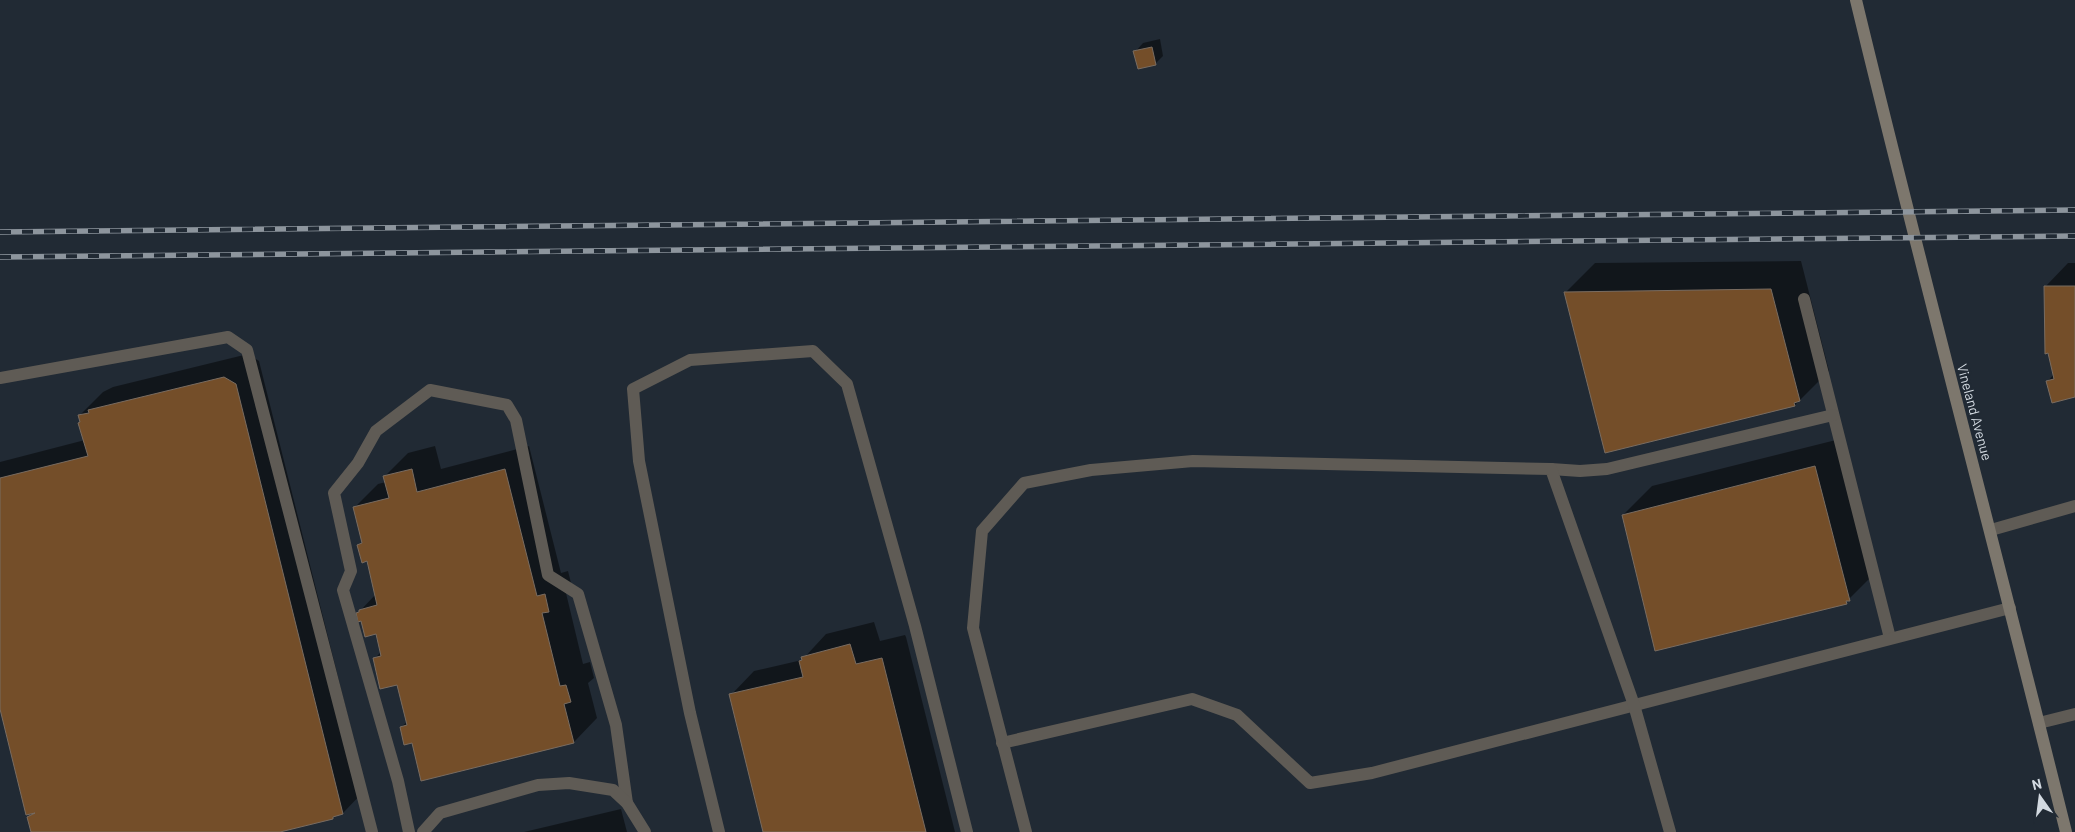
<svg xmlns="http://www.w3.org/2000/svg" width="2075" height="832" font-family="Barlow,sans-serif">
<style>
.shadow{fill:#0007}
.building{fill:#744e29;stroke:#796c61}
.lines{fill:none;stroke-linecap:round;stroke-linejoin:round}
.service{stroke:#5f5b55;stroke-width:12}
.secondary{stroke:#7d776d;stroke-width:12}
.rail-casing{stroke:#8d959d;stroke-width:5.5}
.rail{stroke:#212a34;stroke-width:4;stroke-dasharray:11;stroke-linecap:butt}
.labels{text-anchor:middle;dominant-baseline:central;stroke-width:4.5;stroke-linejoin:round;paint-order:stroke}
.street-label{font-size:14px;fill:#d3dae1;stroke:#212a34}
</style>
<rect width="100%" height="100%" fill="#212a34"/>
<g class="shadow">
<path d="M1160 39 1163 56 1155 64 1135 52 1143 43Z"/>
<path d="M1801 261 1829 371 1795 405 1566 292 1595 263Z"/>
<path d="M2068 263H2075V396L2048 381 2054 374 2045 287Z"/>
<path d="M248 354 259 361 366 789 343 813 333 818 275 832H32L28 817 33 812 0 704V462L85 440 79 416 103 392 113 387Z"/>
<path d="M1844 438 1878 570 1846 602 1623 515 1652 486Z"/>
<path d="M435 446 441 469 529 446 561 573 568 571 572 587 566 593 583 664 590 662 594 678 588 683 597 718 574 742 413 741 401 727 408 721 398 684 374 659 381 652 376 633 358 613 376 594 367 560 358 545 363 541 355 507 378 484 386 482 384 477 408 453Z"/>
<path d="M874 622 880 641 905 635 906 637 955 832H765L731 695 754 671 802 660 826 634Z"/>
<path d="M621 809 627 832H524Z"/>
</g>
<g class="building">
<path d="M1152 47 1156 65 1138 69 1133 51Z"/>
<path d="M2044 286H2075V397L2052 403 2046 381 2054 379 2048 353 2045 354Z"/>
<path d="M1771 289 1800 401 1794 403 1795 406 1605 453 1564 292Z"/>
<path d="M224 377 236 384 343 814 333 817V819L280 832H31L27 817 35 813 26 815 0 709V478L88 456 78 423 80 422 78 415 89 413 88 410Z"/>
<path d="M1815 466 1850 601H1846L1847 604 1655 651 1622 515Z"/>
<path d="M412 469 417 492 505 469 537 596 545 594 549 612 542 613 560 686 566 685 571 702 564 704 574 743 421 781 412 743 404 745 400 727 407 725 397 685 380 689 373 658 381 656 376 634 365 637 361 621 358 622 356 613 359 612V610L377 605 367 561 362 563 357 545 362 543 353 507 389 498 383 476Z"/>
<path d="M850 644 856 664 882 658 926 832H763L729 694 803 677 799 661 802 660 801 657Z"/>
</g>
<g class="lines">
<g class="service">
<path d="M1804 299 1890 638"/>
<path d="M0 378 228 337 247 350 372 832"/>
<path d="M1551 469 1580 471 1607 469 1833 415"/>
<path d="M1991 530 2075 506"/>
<path d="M2039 723 2075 714"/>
<path d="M1002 743 1192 699 1237 715 1310 783 1372 773 2010 608"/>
<path d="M409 832 398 781 343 590 351 571 334 493 358 463 376 431 430 390 507 405 516 420 548 575 578 594 616 725 627 803"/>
<path d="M423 832 440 813 538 785 569 783 613 790 627 803 645 832"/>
<path d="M719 832 690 713 639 461 633 389 690 360 813 351 847 384 915 626 967 832"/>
<path d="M1026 832 973 628 982 531 1024 483 1091 470 1193 461 1551 469 1634 705 1670 832"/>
</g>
<path class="secondary" d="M1856 0C1923 278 1997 554 2066 832"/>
<g class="rail-casing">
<g id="rail">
<path d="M0 232 2075 210"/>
<path d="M0 257 2075 236"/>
</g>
</g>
<use href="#rail" class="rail"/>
</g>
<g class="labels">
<g class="street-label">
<text transform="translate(1975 412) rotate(75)">Vineland Avenue</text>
</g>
</g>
<g transform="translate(2040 797) rotate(346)" stroke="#212a34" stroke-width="4" paint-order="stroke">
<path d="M0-4L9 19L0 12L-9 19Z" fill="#d3dae1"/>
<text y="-8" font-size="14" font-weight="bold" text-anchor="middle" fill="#d3dae1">N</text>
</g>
</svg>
